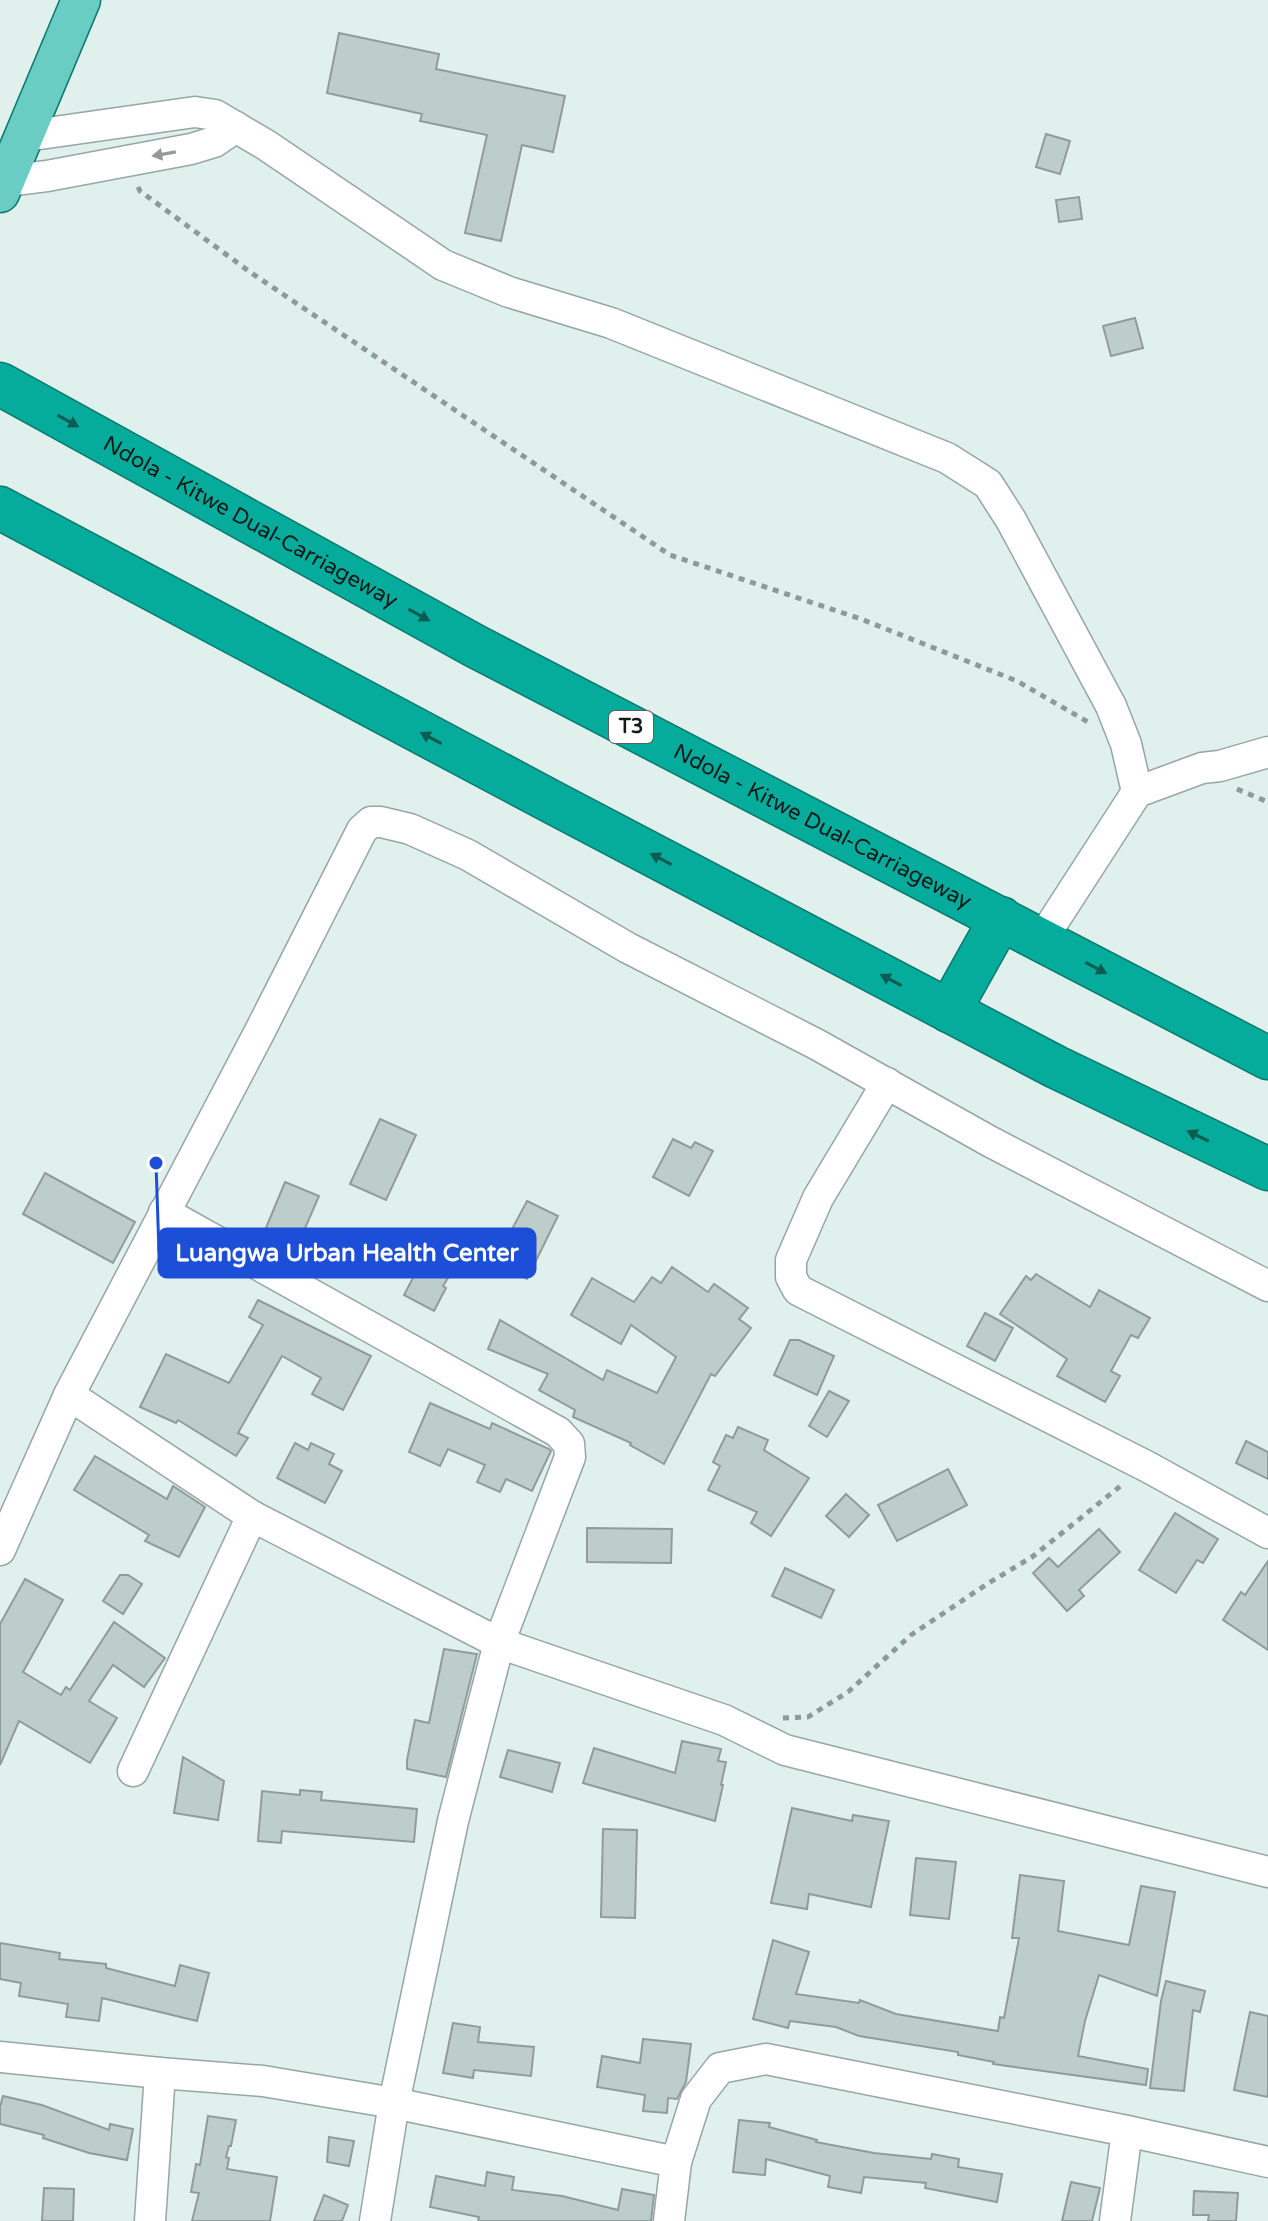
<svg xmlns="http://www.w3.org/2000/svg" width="1268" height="2221" font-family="'Varela Round',sans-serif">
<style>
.building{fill:#bccdca;stroke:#8e9d9a;stroke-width:2}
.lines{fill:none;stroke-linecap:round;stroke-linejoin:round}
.minor-casing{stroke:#96a6a3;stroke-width:33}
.major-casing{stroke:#0a796e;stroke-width:41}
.highway-casing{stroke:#0a796e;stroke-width:45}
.path{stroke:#8e9a97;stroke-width:5;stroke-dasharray:6 6;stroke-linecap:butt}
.minor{stroke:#fff;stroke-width:30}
.major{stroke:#69cdc4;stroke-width:38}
.highway{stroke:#05ac9c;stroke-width:42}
.oneway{fill:#959898}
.oneway2{fill:#0d5c54}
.labels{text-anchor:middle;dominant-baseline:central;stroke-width:6;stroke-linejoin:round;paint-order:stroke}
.shield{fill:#fff;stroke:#5a5f5e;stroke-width:2}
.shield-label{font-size:20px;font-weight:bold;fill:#141a19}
.street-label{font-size:22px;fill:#141a19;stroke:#fff}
.leader{fill:none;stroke:#1d4ed8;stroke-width:3}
.callout-dot{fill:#1d4ed8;stroke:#fff;stroke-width:3}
.callout{fill:#1d4ed8;stroke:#1d4ed8;stroke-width:3}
.callout-label{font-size:24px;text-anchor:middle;font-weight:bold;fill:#fff}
</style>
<rect width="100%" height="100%" fill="#e0f1ed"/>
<g class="building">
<path d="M339 33 439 54 436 69 565 96 553 152 522 145 501 241 465 233 487 135 420 121 422 114 327 93Z"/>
<path d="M1046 134 1070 141 1060 174 1036 167Z"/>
<path d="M1079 197 1082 219 1059 222 1056 200Z"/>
<path d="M1135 318 1143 348 1111 356 1103 326Z"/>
<path d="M380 1119 416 1135 386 1200 350 1184Z"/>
<path d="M673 1139 691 1148 695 1142 713 1151 689 1196 653 1177Z"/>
<path d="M45 1173 135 1222 113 1263 23 1214Z"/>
<path d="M285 1182 319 1196 296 1249 263 1235Z"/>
<path d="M527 1201 558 1216 527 1279 494 1263Z"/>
<path d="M426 1253 455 1267 443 1286 446 1288 434 1311 404 1295Z"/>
<path d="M672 1267 708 1292 714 1284 748 1308 739 1319 751 1328 715 1376 711 1374 664 1464 630 1445 631 1443 573 1417 575 1410 539 1390 548 1374 488 1349 500 1320 603 1380 607 1370 657 1393 676 1357 631 1325 621 1344 571 1315 592 1278 634 1302 652 1277 661 1283Z"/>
<path d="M1036 1274 1090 1307 1099 1290 1150 1318 1138 1338 1131 1335 1111 1371 1120 1376 1105 1402 1057 1376 1067 1359 1000 1314 1026 1276 1031 1280Z"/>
<path d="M258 1300 371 1356 343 1410 312 1394 321 1378 282 1356 238 1433 248 1438 236 1456 178 1420 176 1423 140 1407 166 1354 229 1383 263 1325 249 1317Z"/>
<path d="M985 1313 1013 1328 995 1361 967 1346Z"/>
<path d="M790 1340H799L834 1356 817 1395 774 1375Z"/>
<path d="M829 1391 849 1401 827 1437 809 1426Z"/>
<path d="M430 1403 490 1429 492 1423 549 1449 551 1451 532 1491 506 1479 500 1492 477 1482 485 1465 448 1449 440 1466 409 1452Z"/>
<path d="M738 1427 768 1440 764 1450 809 1478 771 1536 751 1523 757 1512 708 1490 720 1466 713 1462 726 1435 733 1438Z"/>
<path d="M1246 1441 1268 1452V1479L1236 1463Z"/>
<path d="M295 1443 308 1450 311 1443 334 1454 329 1464 342 1471 325 1503 277 1478Z"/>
<path d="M95 1456 167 1499 173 1486 205 1507 179 1557 145 1541 149 1535 74 1490Z"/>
<path d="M948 1469 967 1505 897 1541 878 1505Z"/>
<path d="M846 1494 869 1515 849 1537 826 1516Z"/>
<path d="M1175 1513 1218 1539 1203 1563 1197 1560 1176 1593 1139 1570Z"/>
<path d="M587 1528 672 1529 671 1563 587 1562Z"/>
<path d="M1099 1529 1120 1552 1079 1590 1084 1596 1067 1611 1033 1573 1049 1558 1058 1567Z"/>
<path d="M1268 1561V1650L1223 1620 1241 1592 1245 1595Z"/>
<path d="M785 1568 834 1590 821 1618 772 1596Z"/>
<path d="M120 1575H128L142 1584 123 1614 103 1601Z"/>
<path d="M25 1579 63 1600 23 1672 61 1695 66 1687 70 1690 114 1622 165 1658 144 1687 113 1665 89 1701 117 1718 90 1763 19 1721 0 1765V1624Z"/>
<path d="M444 1649 477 1654 446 1777 407 1769V1760L415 1720 429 1723Z"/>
<path d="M682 1741 721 1749 718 1761 726 1762 721 1785H723L715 1821 583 1783 594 1748 675 1773Z"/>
<path d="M508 1750 560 1763 552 1792 500 1777Z"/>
<path d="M183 1757 224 1781 218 1820 174 1813Z"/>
<path d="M300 1790 322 1792 321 1800 417 1809 414 1842 282 1831 281 1843 258 1841 262 1791 300 1795Z"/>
<path d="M792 1808 852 1821 853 1815 889 1821 871 1907 809 1894 807 1909 771 1903Z"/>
<path d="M603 1829 637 1830 635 1918 601 1917Z"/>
<path d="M916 1858 956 1862 949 1919 910 1915Z"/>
<path d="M1020 1875 1064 1881 1058 1931 1129 1945 1141 1886 1175 1892 1157 1996 1099 1975 1085 2021 1078 2056 1148 2069 1146 2085 993 2064 994 2062 958 2055V2052L859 2036 836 2027 790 2021 788 2028 753 2019 773 1940 809 1952 796 1994 859 2003 860 2000 896 2014 998 2031 1000 2017 1004 2018 1019 1938H1012Z"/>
<path d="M0 1943 60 1953 59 1959 106 1964V1968L175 1986 180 1965 209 1973 197 2021 102 1998 99 2021 66 2017 68 2004 19 1996 21 1983 0 1979Z"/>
<path d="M1166 1981 1205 1991 1200 2012 1193 2010 1184 2091 1150 2088 1161 2001Z"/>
<path d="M1250 2012 1268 2016V2097L1234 2090Z"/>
<path d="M453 2023 480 2027 478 2042 534 2047 531 2076 474 2070 473 2078 443 2073Z"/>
<path d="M643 2039 691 2044 686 2082 677 2099 668 2098 667 2113 643 2111 645 2095 597 2087 602 2056 640 2063Z"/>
<path d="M3 2096 42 2105 109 2130 110 2124 133 2129 127 2160 89 2153 43 2138 44 2135 0 2124V2107Z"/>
<path d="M208 2116 236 2120 231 2146H229L226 2157 229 2158 227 2169 277 2177 270 2221H192L199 2193 191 2192 196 2164 200 2165Z"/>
<path d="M739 2120 770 2123 769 2127 817 2140 816 2142 874 2153 931 2159 932 2154 959 2159 958 2167 1002 2174 997 2202 925 2188 926 2183 864 2177 861 2193 828 2187 830 2176 766 2159 765 2175 733 2172Z"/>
<path d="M329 2137 354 2141 349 2166 327 2162Z"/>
<path d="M487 2172 514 2177 512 2190 562 2196 618 2210 622 2189 654 2195 651 2221H478L479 2217 430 2207 436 2176 485 2186Z"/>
<path d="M1071 2182 1100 2188 1092 2221H1062Z"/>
<path d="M44 2188 74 2189 73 2221H42Z"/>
<path d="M1194 2191 1238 2193 1236 2221H1208L1209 2215H1193Z"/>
<path d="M324 2195 348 2205 342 2221H314Z"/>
</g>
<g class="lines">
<g class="minor-casing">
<g id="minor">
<path d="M26 136 195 112 215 115 266 145 443 265 509 292 611 323 947 458 988 484 1011 520 1111 706 1126 744 1137 792"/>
<path d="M6 181 47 176 191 149 214 142 236 127"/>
<path d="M1042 939 1137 792 1202 768 1220 766 1268 752"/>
<path d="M887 1083 818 1198 791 1260V1277L798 1290 1146 1466 1268 1533"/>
<path d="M164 1212 558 1432 569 1444 570 1457 499 1643 724 1720 785 1750 1268 1872"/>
<path d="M69 1395 252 1516 499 1643 453 1821 394 2103 375 2221"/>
<path d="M0 1550 69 1395 260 1031 362 830 371 822H381L410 829 468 855 628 948 816 1044 989 1141 1268 1286"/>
<path d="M133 1771 252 1516"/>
<path d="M0 2057 160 2073 263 2081 394 2103 676 2162"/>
<path d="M150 2221 160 2073"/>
<path d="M669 2221 676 2162 696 2099 720 2068 766 2059 1127 2131 1268 2162"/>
<path d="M1115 2221 1127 2131"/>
</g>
</g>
<g class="major-casing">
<path id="major" d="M0 193 81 0"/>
</g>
<g class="highway-casing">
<g id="highway">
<path id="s1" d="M0 384 475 646 1268 1058"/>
<path d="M0 508 552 802 1056 1067 1268 1169"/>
<path d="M949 1011 1001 918"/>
</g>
</g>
<g class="path">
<path d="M138 187 140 191 250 272 670 555 861 619 1017 681 1088 722"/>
<path d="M1237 789 1268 802"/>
<path d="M783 1718 808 1717 848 1692 911 1635 987 1584 1032 1557 1123 1484"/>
</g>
<use href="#minor" class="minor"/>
<use href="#major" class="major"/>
<use href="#highway" class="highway"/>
</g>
<defs><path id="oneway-solid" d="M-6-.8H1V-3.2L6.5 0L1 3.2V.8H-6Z" transform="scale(2)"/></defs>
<use class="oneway" href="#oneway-solid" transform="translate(164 154) rotate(170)"/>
<g class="oneway2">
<use href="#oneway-solid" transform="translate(68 421) rotate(29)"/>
<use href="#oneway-solid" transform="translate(419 615) rotate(29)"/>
<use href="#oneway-solid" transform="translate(431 738) rotate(-152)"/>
<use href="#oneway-solid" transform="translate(661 859) rotate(-152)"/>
<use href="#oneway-solid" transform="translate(1096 968) rotate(28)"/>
<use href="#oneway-solid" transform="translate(891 980) rotate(-152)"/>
<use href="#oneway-solid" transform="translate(1198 1136) rotate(-154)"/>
</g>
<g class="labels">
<rect class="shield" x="609" y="711" width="44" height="32" rx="6"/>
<g class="shield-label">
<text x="631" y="727">T3</text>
</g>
<g class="street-label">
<text stroke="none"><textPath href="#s1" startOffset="286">Ndola - Kitwe Dual-Carriageway</textPath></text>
<text stroke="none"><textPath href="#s1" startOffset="934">Ndola - Kitwe Dual-Carriageway</textPath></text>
</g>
</g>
<path class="leader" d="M156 1163L159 1253"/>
<circle class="callout-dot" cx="156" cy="1163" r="8"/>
<rect class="callout" x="159" y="1229" width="376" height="48" rx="8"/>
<g class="callout-label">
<text x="347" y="1261">Luangwa Urban Health Center</text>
</g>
</svg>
